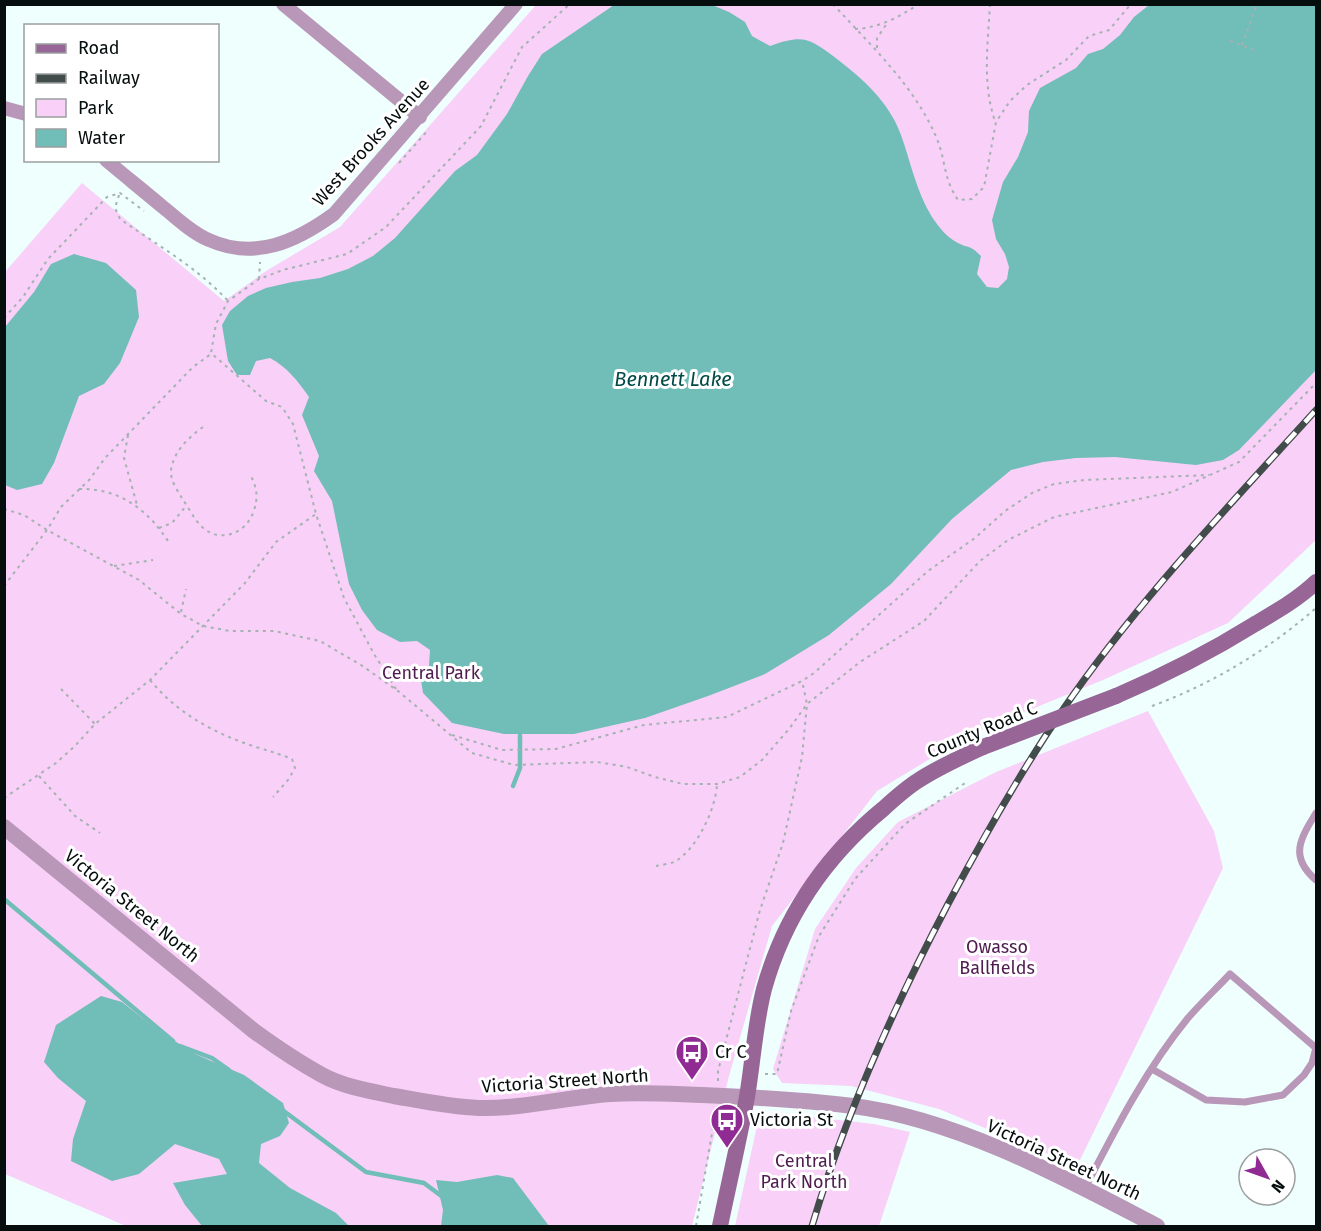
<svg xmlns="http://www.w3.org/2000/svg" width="1321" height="1231" font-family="'Fira Sans',sans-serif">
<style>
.green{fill:#f9d0f8}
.water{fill:#71bdb8}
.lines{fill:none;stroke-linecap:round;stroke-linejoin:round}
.stream{stroke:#71bdb8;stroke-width:4.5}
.path{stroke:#a4b2b1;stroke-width:2;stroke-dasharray:3 4.5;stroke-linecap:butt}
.service{stroke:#b997b8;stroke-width:7}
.minor{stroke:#b997b8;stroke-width:14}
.tertiary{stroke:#b997b8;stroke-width:16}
.secondary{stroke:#976697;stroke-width:16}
.rail-casing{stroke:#414c4b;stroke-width:7}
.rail{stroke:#fff;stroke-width:4.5;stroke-dasharray:14;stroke-linecap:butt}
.secondary-bridge{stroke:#976697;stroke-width:16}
.labels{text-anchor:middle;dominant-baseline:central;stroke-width:6;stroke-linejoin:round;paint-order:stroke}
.street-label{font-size:18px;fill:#050e0d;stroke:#fff}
.park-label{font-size:18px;fill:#4f1c50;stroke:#fff}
.poi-label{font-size:18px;fill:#050e0d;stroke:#fff;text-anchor:start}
.water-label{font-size:20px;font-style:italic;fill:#014a47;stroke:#fff}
</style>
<rect width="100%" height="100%" fill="#eefffd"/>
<g class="green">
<path d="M536 5H1316V540L1228 623 1103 680 971 734 877 791 772 926 729 1076 692 1226H126L5 1174V272L82 183 224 301 266 271 340 227Z"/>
<path d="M1148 711 1214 831 1223 868 1077 1166 939 1109 851 1086 782 1083 773 1069 815 929 856 868 898 822 996 772Z"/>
<path d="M786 1114 874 1124 910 1132 879 1226H735L757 1126 766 1116Z"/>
</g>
<g class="water">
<path d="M1271 5H1316V370L1239 450 1223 460 1196 465 1115 457 1076 458 1043 462 1011 470 952 519 891 584 829 635 765 674 708 696 645 718 574 734H504L452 723 423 693 421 680 429 666 430 650 417 641 400 642 377 630 362 610 349 584 332 501 314 471 319 456 302 415 309 397C297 380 288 368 270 358L256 361 250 375H237L228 361 222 325 230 311 248 296 266 288 292 282 320 278 348 269 373 256 395 238 455 171 477 155 507 114 528 76 542 54 614 5H712L729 12 745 22 752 36 770 46C804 34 809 38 837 59 864 80 889 102 901 135 911 163 916 191 932 217 939 227 946 237 958 243 970 249 969 244 981 256L977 274 987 287 998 288 1007 279 1009 267 1005 254 996 239 992 220 1003 182 1018 157 1028 132 1029 111 1040 88 1076 68 1088 54 1103 49 1120 35 1134 17 1149 5Z"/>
<path d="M74 254 106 263 136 290 139 317 120 363 104 384 79 396 54 463 42 484 17 490 5 485V327L34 292 51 264Z"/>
<path d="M101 996 122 1002 156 1029 195 1054 244 1075 283 1103 289 1123 280 1136 261 1144 259 1163 290 1188 336 1213 349 1226H202L185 1205 173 1183 227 1174 219 1159 175 1144 139 1174 112 1181 71 1161 73 1139 86 1101 58 1078 44 1062 56 1025Z"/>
<path d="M497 1175 513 1178 549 1226H441L443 1210 436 1180 457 1182Z"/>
</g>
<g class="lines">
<g class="stream">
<path d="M513 786 520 768V735"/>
<path d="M4 899 173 1041"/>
<path d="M180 1046 212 1058 229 1070"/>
<path d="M281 1109 366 1172 424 1183 444 1198"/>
</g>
<g class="path">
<path d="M833 4C871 46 915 86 937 139 946 161 943 178 958 200L972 199 984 187 996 122 1010 101 1027 85 1066 60 1089 36 1109 30 1131 4"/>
<path d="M990 4C988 42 982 84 995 121"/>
<path d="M855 29C879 28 899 17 919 4"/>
<path d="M1230 41 1254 50"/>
<path d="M1242 45 1257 4"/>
<path d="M877 48V38L888 22"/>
<path d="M399 163 429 129"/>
<path d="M119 195 115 208 120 219C157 245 198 268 228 301"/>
<path d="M259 279 260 262"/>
<path d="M4 318 23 297 48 259 107 197 120 193 144 211"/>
<path d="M203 427C188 438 174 451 171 470 170 481 178 491 183 500 189 508 194 519 201 526 219 544 245 534 253 513 259 497 257 488 250 474"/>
<path d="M128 435 124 458 137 505"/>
<path d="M79 489C119 488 147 509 168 541"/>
<path d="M4 509 24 515 47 530 139 580 181 614 203 626 230 631H274L320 641 361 665 398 691 472 753 514 765 597 762 627 767 655 777 683 784H717L740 777 762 760 789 729 807 704 860 662 924 621 980 561 1008 540 1054 517 1172 492 1239 462 1316 383"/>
<path d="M159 528 172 523 186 506"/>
<path d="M114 566 153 560"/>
<path d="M4 586 47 530 61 507 90 479 105 458 193 367 211 354"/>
<path d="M181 612 186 589"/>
<path d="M150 680C177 713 215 734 256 747 269 751 280 754 292 759L295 768 288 780 273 797"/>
<path d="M61 689 95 724"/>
<path d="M396 689 374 654 344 598 316 514 293 424 282 407 266 401 211 353 216 324 228 301 259 279 283 270 347 254 386 227 481 126 522 47 570 4"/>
<path d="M1152 706C1212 684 1268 650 1316 608"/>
<path d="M452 735 502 750 556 749 644 725 727 717 802 681 814 673 928 571 975 538 1005 511 1032 493 1054 484 1084 480 1209 475"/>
<path d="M39 776 75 816 100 833"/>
<path d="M4 798 56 763 74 747 95 724 150 680 245 583 276 542 316 514"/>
<path d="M656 866C661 865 669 864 674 862 697 850 716 808 717 784"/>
<path d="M765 1074H777L791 1011 819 936 855 879 905 824 968 781"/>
<path d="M718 1081V1071L760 910 783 843 802 757 807 704 802 681"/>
<path d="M696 1226 716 1110"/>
</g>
<g class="service">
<path d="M1316 813C1300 839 1289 857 1316 880"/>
<path d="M1085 1188C1115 1130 1146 1069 1188 1018 1201 1003 1216 989 1230 974L1316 1048 1312 1063 1304 1075 1283 1095 1245 1102 1206 1100 1152 1069"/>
</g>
<g class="minor">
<path d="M283 4 420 117"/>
<path d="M4 108 26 114"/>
<path d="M106 160C125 176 145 192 164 208 178 219 192 233 209 240 255 261 297 241 334 214L516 4"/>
</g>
<path class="tertiary" d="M4 827 254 1031C276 1047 298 1062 322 1075 344 1087 370 1091 394 1096 422 1101 450 1107 479 1108 524 1109 567 1097 611 1094 642 1092 671 1094 702 1095 752 1097 803 1100 853 1106 957 1119 1065 1178 1157 1226"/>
<g class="secondary">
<path d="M1116 696C1165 675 1210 652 1255 624 1277 611 1298 599 1316 582"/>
<path d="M720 1226C729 1183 739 1140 747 1097 753 1061 755 1024 764 989 784 917 826 856 883 809 894 799 906 788 919 780 939 767 961 757 983 747"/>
</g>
<g class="rail-casing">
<path id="rail" d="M812 1226C845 1115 894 1007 948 904 983 838 1020 773 1062 711 1136 603 1228 507 1316 410"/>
</g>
<use href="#rail" class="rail"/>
<path class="secondary-bridge" d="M983 747 1116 696"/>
</g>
<defs>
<g id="bus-pin" transform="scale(1.725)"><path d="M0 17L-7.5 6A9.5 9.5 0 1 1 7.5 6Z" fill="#8f2b92" stroke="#fff"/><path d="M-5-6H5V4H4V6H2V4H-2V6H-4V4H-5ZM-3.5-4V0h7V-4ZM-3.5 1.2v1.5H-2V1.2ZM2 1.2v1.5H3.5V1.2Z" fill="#fff"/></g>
</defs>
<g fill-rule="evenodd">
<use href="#bus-pin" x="692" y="1052"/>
<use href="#bus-pin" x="727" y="1120"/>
</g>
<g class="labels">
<g class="street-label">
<text transform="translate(371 142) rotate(-48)">West Brooks Avenue</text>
<text transform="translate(982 730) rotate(-23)">County Road C</text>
<text transform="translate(132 906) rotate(39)">Victoria Street North</text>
<text transform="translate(565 1081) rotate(-4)">Victoria Street North</text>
<text transform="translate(1064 1160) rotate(25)">Victoria Street North</text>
</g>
<g class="park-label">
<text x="431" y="673">Central Park</text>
<text x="997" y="947">Owasso<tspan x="997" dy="21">Ballfields</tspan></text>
<text x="804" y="1161">Central<tspan x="804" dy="21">Park North</tspan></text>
</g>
<g class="poi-label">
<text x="715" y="1052">Cr C</text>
<text x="750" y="1120">Victoria St</text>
</g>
<g class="water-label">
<text x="673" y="379">Bennett Lake</text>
</g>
</g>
<rect width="1321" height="1231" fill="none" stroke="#050e0d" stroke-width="12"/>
<rect x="24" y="24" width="195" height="138" fill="#ffffff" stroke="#9b9f9e" stroke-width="1.5"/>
<rect x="36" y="44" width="30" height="9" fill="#976697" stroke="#9b9f9e" stroke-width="1.5"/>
<text x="78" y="54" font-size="18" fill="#050e0d">Road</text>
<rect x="36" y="74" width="30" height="9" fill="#414c4b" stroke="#9b9f9e" stroke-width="1.5"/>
<text x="78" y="84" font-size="18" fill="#050e0d">Railway</text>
<rect x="36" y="99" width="30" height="18" fill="#f9d0f8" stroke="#9b9f9e" stroke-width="1.5"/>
<text x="78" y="114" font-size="18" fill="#050e0d">Park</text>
<rect x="36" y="129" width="30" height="18" fill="#71bdb8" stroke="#9b9f9e" stroke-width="1.5"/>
<text x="78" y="144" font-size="18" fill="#050e0d">Water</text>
<g transform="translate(1267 1177) rotate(130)"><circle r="28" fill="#ffffff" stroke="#9b9f9e" stroke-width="1.5"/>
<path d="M0-4.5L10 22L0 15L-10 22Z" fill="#8f2b92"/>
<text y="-9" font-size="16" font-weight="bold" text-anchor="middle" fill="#050e0d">N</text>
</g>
</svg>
